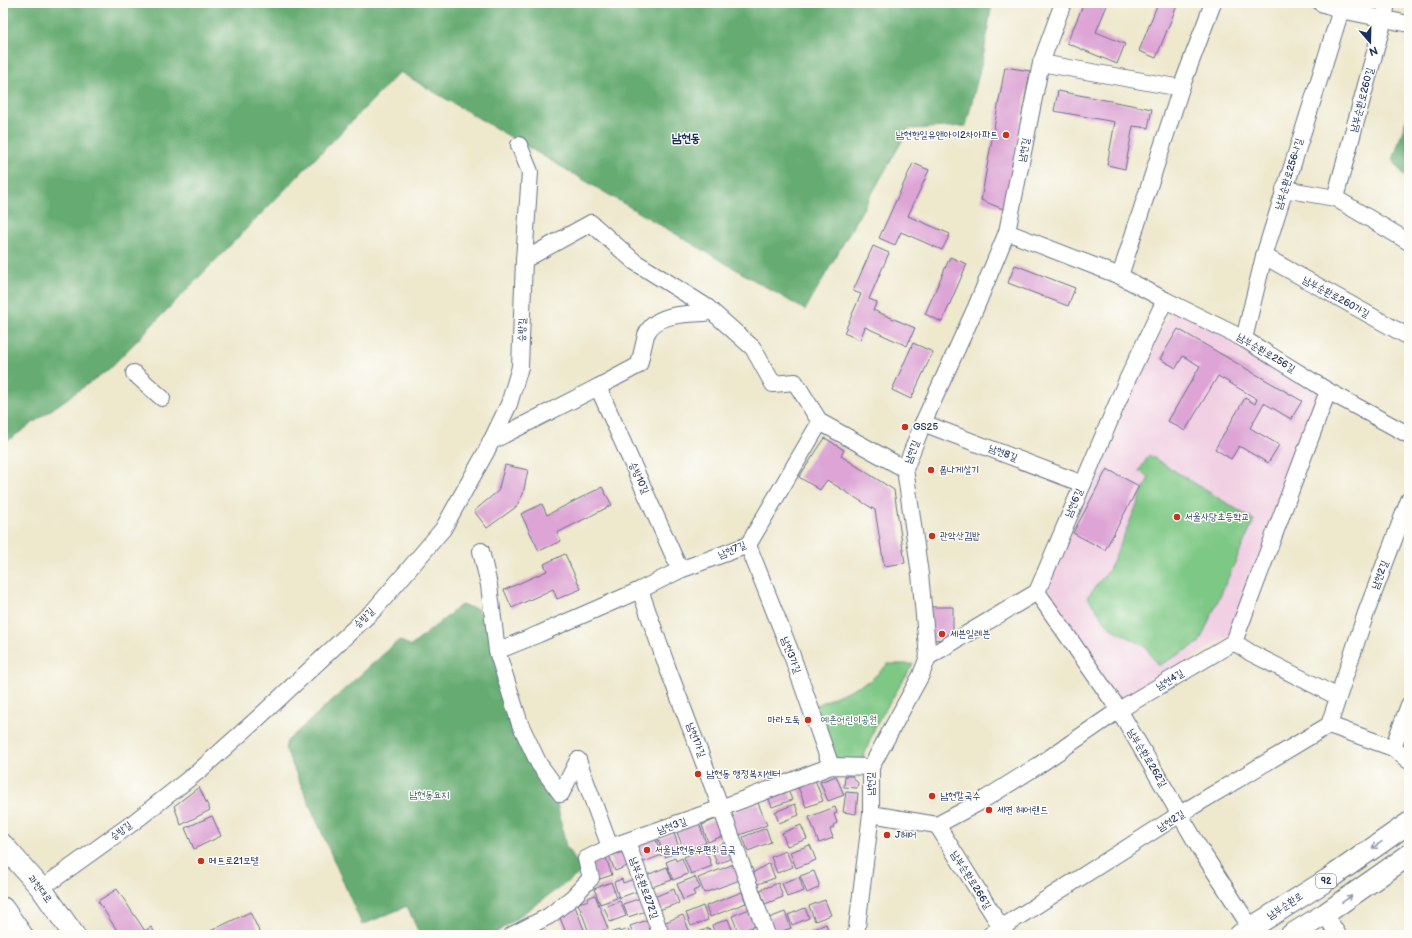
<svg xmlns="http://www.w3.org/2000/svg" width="1412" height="938" font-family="'Balsamiq Sans','Poor Story',sans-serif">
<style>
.built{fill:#f1d0e3}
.green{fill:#7ec885;stroke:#4c7c72}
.forest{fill:#66ac72;stroke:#406e68}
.building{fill:#dda4d5}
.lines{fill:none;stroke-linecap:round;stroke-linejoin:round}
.minor-casing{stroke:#657085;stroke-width:18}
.major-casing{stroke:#657085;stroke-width:23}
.minor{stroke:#fff;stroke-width:16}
.major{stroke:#fff;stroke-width:21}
.oneway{stroke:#8d97ae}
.poi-dot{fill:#c8321e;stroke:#fdfcf7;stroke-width:1.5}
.labels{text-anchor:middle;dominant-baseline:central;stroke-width:3;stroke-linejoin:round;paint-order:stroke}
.shield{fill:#fdfcf7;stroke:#5f6c8c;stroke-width:1}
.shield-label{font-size:9px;font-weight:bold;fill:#1b2f5e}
.street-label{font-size:10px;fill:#1b2f5e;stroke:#fdfcf7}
.poi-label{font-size:10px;fill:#1b2f5e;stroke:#fdfcf7;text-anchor:start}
.park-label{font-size:10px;fill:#395d6a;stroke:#fdfcf7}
.quarter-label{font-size:12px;font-weight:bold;fill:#1b2f5e;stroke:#fdfcf7}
</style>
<rect width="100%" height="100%" fill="#fdfcf7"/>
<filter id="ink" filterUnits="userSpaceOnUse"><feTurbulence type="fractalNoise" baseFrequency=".025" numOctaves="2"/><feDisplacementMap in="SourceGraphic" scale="8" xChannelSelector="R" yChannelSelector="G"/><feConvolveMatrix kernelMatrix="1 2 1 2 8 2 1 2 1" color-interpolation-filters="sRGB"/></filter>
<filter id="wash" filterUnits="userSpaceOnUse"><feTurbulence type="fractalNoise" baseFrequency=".012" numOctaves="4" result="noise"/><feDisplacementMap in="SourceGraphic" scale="16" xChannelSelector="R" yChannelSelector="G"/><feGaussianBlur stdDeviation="0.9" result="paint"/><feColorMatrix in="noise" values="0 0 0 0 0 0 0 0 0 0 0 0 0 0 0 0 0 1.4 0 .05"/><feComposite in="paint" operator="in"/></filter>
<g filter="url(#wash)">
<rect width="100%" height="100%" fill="#eee8cd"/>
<path class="built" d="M1173 309 1328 391 1238 629 1119 704 1046 587 1134 384Z"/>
<g class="green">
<path d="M1149 455 1254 520 1199 643 1158 666 1145 646 1110 628 1087 597 1109 570 1149 477 1139 471Z"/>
<path d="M888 664H913L875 727 862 761 834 762 815 706 871 680Z"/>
</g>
<g class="forest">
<path d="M3 3H992L984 53 966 126 909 129 805 310 400 72 109 369 3 444Z"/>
<path d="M1409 111V182L1393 160Z"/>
<path d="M461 605 478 609 495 639 517 723 553 784 566 847 576 861 587 868 493 935H420L407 906 362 925 285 748 287 741 399 640 411 646Z"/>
</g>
<g id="blocks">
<g class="building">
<path d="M544 3H556V4L545 6Z"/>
<path d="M1084 3H1108L1096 32 1125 44 1117 64 1067 43Z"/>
<path d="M1158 3H1178L1156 58 1139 51Z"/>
<path d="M1005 67 1030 71 1006 204 1003 209 981 200Z"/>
<path d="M1058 91 1152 109 1148 128 1133 126 1125 169 1107 165 1115 122 1054 111Z"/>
<path d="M913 163 929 170 908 216 950 234 942 250 901 232 895 245 879 238Z"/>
<path d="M873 246 889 253 869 299 877 302 873 310 915 328 907 346 865 327 860 340 844 333 861 294 853 291Z"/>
<path d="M950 257 967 264 942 322 925 314Z"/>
<path d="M1015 265 1075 288 1068 306 1008 283Z"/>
<path d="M1178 329 1302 401 1291 419 1264 403 1250 428 1279 445 1268 463 1239 446 1231 459 1215 449 1245 398 1255 404 1257 399 1218 376 1185 431 1168 421 1200 366 1183 356 1176 368 1160 359Z"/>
<path d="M913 343 933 352 911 399 892 390Z"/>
<path d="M825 438 844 450 841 456 894 490 905 563 884 566 875 510 827 480 820 490 799 477Z"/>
<path d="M505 465 528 470 523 494 516 507 487 528 474 511 498 491Z"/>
<path d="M1107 469 1139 486 1105 550 1073 533Z"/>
<path d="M602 487 612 505 557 533 561 541 539 551 521 514 542 504 547 515Z"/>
<path d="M565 554 581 589 557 599 553 589 512 608 504 590 547 571 544 564Z"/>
<path d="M929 607H953V639L929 640Z"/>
<path d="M836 776 844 795 828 801 820 782Z"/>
<path d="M845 776H852L858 783 857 788 844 787Z"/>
<path d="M815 780 823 801 806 807 798 787Z"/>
<path d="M199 787 210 810 181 825 174 806Z"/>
<path d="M788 790 792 800 772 807 768 797Z"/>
<path d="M846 792 858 793 856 814 843 812Z"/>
<path d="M758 803 767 825 737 836 728 814Z"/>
<path d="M795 804 799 815 779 823 775 812Z"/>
<path d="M835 807 837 813 834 814 837 823 833 825 834 827 830 829 833 838 819 843 809 817Z"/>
<path d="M212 816 221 836 194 849 185 828Z"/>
<path d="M716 819 720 821 725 835 708 842 702 825Z"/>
<path d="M699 823 706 843 684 851 677 832Z"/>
<path d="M801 825 807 839 787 846 782 833Z"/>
<path d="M766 828 771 842 748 851 743 837Z"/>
<path d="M674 833 680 851 665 857 658 839Z"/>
<path d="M655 838 662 855 641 863 636 851 640 843Z"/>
<path d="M726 842 732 858 717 864 711 848Z"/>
<path d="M810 845 816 860 796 868 790 852Z"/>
<path d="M705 848 712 866 691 874 684 857Z"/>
<path d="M625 851 630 865 615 871 609 855 617 852 618 854Z"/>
<path d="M786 851 793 867 777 873 771 857Z"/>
<path d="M606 858 612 875 597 880 591 864Z"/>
<path d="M675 858 676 861 682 858 688 874 673 880 666 862Z"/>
<path d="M769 863 775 878 755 885 751 874Z"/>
<path d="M734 864 740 880 704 893 698 878Z"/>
<path d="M667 867 672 880 649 888 644 876Z"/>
<path d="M814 871 819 884 818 888 807 893 800 876Z"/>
<path d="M695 877 700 888 693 891 695 895 683 900 677 884Z"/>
<path d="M799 877 804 891 787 897 782 883Z"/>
<path d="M622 879 623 883 634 879 638 891 619 898 614 882Z"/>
<path d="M611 882 617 898 600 904 594 889Z"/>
<path d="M778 883 783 897 765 904 760 890Z"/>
<path d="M117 889 145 931 151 927 157 935H120L98 901Z"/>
<path d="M674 889 679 903 659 910 654 897Z"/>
<path d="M742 892 746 903 710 917 706 906Z"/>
<path d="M595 895 608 929 590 935 578 903 589 900 588 898Z"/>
<path d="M641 898 646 911 628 917 623 904Z"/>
<path d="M825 900 831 915 815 921 809 906Z"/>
<path d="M620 901 626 916 610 922 604 907Z"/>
<path d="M575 906 586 935H567L560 918 563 910Z"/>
<path d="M703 906 708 920 691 926 686 913Z"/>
<path d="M752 908 758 925 738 932 732 916Z"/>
<path d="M805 908 809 918 792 925 788 915Z"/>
<path d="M250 912 261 935H202Z"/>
<path d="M785 912 791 928 775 934 769 918Z"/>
<path d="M683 915 691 935H667L663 923Z"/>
<path d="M728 919 734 935H715L712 925Z"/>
<path d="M647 920 649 926 651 925 655 935H634L630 926Z"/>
<path d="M826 924 830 935H809L808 932Z"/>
<path d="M709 928 712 935H694V934Z"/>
<path d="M628 929 630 935H611L610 933 619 930 620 932Z"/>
<path d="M803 930 805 935H791Z"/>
<path d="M546 931 547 935H535Z"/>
</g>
</g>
</g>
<g filter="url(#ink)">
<use href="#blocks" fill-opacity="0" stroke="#657085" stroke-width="1"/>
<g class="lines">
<g class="minor-casing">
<g id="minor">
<path d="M1321 3 1341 10 1409 24"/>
<path d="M1387 3 1384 19 1335 198 1409 242"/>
<path d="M1041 63 1181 88"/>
<path d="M1284 189 1335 198"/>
<path d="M1007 232 1120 276 1165 300 1244 339 1328 391 1409 435"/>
<path d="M1264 256 1409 337"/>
<path d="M524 260 591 223 635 262 707 307 753 348 773 384 795 382 820 422"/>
<path d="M1120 276 1181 88 1213 3"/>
<path d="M1244 339 1264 256 1341 10"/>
<path d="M134 373 162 398"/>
<path d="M598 387 639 365 646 335C655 313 686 314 705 313"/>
<path d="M923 423 1083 484"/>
<path d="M490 442 598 387 680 570"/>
<path d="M748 545 791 653 831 766"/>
<path d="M481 551 489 585 497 651"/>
<path d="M640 590 668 669 721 808 767 935"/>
<path d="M1037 592 1119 710 1200 849 1251 928"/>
<path d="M1234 642 1251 653 1338 697"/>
<path d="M928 657 1037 592 1127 380 1165 300"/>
<path d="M1409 705 1393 748 1409 761"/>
<path d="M1329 725 1393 748"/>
<path d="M578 760 561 794 539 764 520 724 497 651 539 634 640 590 680 570 748 545 820 422 905 469"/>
<path d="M578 760 610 847"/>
<path d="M871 814 937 825 980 802 1039 765 1119 710 1234 642 1328 391"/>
<path d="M937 825 1006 935"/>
<path d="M627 842 661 935"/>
<path d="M53 880 134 822 200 770 256 720 375 609 443 529 486 452 509 404 520 367 524 260 530 172 519 145"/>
<path d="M1325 914 1338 935"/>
<path d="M512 935 549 916 573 897 591 878 586 859 610 847 721 808 831 766 871 767"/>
<path d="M856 935 871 814V767L921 675 928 657 920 574 905 469 923 423 976 307 1007 232 1041 63 1063 3"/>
<path d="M990 935 1180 814 1329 725 1366 613 1409 500"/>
</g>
</g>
<g class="major-casing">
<g id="major">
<path d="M3 845 41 888 74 935"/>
<path d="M3 908 22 935"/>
<path d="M1240 935 1327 880 1409 823"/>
<path d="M1291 935 1325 914 1409 855"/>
</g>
</g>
<use href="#minor" class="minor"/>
<use href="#major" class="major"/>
</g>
<defs><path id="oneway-shaft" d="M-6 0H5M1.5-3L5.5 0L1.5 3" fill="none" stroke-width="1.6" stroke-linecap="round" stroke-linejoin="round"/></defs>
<g class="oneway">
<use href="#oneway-shaft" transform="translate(1377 845) rotate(146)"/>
<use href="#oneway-shaft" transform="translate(1347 899) rotate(-35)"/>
</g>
</g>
<g class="poi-dot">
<circle cx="1006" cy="135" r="4"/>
<circle cx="905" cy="427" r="4"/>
<circle cx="931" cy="470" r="4"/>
<circle cx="1177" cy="517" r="4"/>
<circle cx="932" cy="536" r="4"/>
<circle cx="942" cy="634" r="4"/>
<circle cx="808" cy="720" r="4"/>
<circle cx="698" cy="774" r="4"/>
<circle cx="932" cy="796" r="4"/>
<circle cx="989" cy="810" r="4"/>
<circle cx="887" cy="835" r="4"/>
<circle cx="647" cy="850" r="4"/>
<circle cx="201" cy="861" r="4"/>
</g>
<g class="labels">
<rect class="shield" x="1316" y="874" width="20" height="14" rx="3"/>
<g class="shield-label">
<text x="1326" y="881">92</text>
</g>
<g class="street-label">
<text transform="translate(1362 100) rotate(-75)">남부순환로260길</text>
<text transform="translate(1024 150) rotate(-79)">남현길</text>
<text transform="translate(1289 174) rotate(-73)">남부순환로256나길</text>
<text transform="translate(1336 297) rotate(29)">남부순환로260가길</text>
<text transform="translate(522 330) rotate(-88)">승방길</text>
<text transform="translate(1266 353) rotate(31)">남부순환로256길</text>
<text transform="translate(912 452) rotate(-69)">남현길</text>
<text transform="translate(1003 453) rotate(21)">남현8길</text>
<text transform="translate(639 478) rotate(66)">승방10길</text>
<text transform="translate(1074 503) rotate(-66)">남현6길</text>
<text transform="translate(732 550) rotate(-23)">남현7길</text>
<text transform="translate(1380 575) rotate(-69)">남현2길</text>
<text transform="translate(364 618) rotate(-44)">승방길</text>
<text transform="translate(791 655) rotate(69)">남현3가길</text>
<text transform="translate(1170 680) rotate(-31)">남현4길</text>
<text transform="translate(696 740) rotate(69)">남현1가길</text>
<text transform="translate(1147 758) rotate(59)">남부순환로262길</text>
<text transform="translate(871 784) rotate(-90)">남현길</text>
<text transform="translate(1171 821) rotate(-32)">남현2길</text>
<text transform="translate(672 826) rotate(-20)">남현3길</text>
<text transform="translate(121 831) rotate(-36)">승방길</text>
<text transform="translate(971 880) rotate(58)">남부순환로266길</text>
<text transform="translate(644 888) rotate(70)">남부순환로272길</text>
<text transform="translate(40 889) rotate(52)">과천대로</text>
<text transform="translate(1285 906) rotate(-33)">남부순환로</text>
</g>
<g class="poi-label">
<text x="998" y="135" text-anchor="end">남현한일유앤아이2차아파트</text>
<text x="913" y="427">GS25</text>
<text x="939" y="470">폼나게살기</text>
<text x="1185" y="517">서울사당초등학교</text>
<text x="940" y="536">관악산김밥</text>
<text x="950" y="634">세븐일레븐</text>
<text x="800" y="720" text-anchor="end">마라도둑</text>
<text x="706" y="774">남현동 행정복지센터</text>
<text x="940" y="796">남현칼국수</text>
<text x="997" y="810">세연 헤어랜드</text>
<text x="895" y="835">J헤어</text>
<text x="655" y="850">서울남현동우편취급국</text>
<text x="209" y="861">메트로21모텔</text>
</g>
<g class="park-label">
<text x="849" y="720">예촌어린이공원</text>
<text x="429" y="795">남현동요지</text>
</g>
<g class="quarter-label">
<text x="686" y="138">남현동</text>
</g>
</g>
<rect width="1412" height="938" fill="none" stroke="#fdfcf7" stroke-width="16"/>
<g transform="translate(1370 42) rotate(160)" stroke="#fdfcf7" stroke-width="3" paint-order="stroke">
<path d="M0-3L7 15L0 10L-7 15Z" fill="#1b2f5e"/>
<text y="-6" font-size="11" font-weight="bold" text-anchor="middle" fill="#1b2f5e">N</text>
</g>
</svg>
